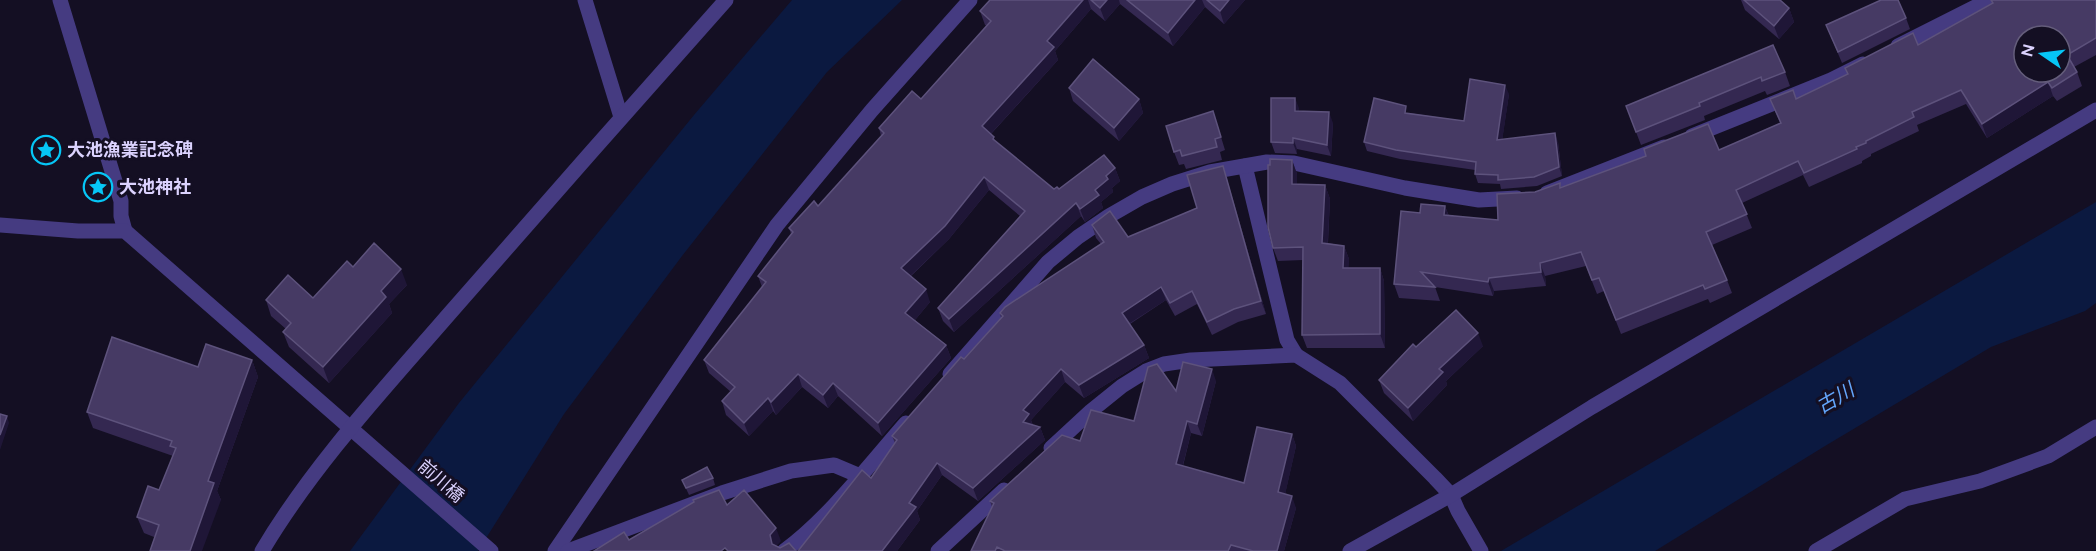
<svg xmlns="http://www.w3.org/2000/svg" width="2096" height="551" font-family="Figtree,'Noto Sans JP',sans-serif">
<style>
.water{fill:#0b1940}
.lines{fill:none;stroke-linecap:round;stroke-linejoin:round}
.minor{stroke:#453b81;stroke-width:15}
.wall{fill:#342851}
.shaded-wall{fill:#1f1637}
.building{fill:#463a64;stroke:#5d527c;stroke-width:1.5;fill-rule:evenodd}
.labels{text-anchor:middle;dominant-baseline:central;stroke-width:6;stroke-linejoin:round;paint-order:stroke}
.poi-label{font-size:18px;font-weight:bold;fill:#dbd2fe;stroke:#140f23;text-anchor:start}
.street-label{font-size:18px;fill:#dbd2fe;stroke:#140f23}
.water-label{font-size:20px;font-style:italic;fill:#63a5fb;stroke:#140f23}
</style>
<rect width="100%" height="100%" fill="#140f23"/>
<g class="water">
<path d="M792 0H902L827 72 682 256 564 414 478 551H350L459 403 694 115Z"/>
<path d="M2096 202V303L2085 311 1991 347 1825 446 1655 551H1501Z"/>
</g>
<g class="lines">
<g class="minor">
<path d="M60 0 121 201V216L125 231"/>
<path d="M585 0 621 117"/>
<path d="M1898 46 1989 0"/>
<path d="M1692 136 1831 80 1863 64"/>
<path d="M1245 166 1287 340 1296 355"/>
<path d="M1547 193 1664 147"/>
<path d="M0 225 78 231H125L491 551"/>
<path d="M950 374 1048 262 1078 237 1109 216 1142 197 1172 184 1210 172 1267 162 1294 163 1405 188 1479 200 1517 198"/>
<path d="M1051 448 1091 411 1122 386 1146 371 1164 364 1191 360 1296 355 1340 383 1435 478 1451 495 1458 511 1481 551"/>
<path d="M262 551C313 465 385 388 450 313 542 208 633 104 726 0"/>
<path d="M555 551 777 225 872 110 970 0"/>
<path d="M568 551 722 493 791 471 834 465 860 476"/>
<path d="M784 551C828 519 870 464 906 423"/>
<path d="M938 551 1004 490"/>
<path d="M1350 551 1451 495 1592 407 2096 110"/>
<path d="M1816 551 1905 499 1980 481 2048 456 2096 427"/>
</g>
</g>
<g class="wall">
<path d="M990 0H1245L1224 24 1205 7 1173 46 1120 4 1105 21 1091 9 1055 51 1058 60 991 134 996 142 1054 189H1059L1115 168 1120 181 1112 188 1113 192 1101 202 1103 208 1085 222 1081 216 954 332 943 321 938 308 1020 216 989 190 949 239 911 276 930 302 915 320 946 345 951 358 882 436 838 396 828 408 802 387 776 415 773 411 749 436 726 415 722 401 731 392 709 373 704 360 762 287 758 276 791 234 789 228 818 206 881 136 879 128 921 99 987 26 985 25 980 11Z"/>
<path d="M1741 0H1780L1789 8 1794 22 1779 39 1745 10Z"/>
<path d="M1991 0H2096V55L2074 67 2077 72 2082 86 2057 101 2053 96 1987 138 1966 104 1917 125 1919 131 1871 154V156L1862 161V163L1809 187 1803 175 1742 203 1752 228 1712 245 1727 280 1732 293 1710 303 1708 299 1621 334 1604 291 1597 294 1586 266 1545 276 1546 286 1494 291 1493 296 1435 287 1440 301 1399 298 1394 284 1420 213 1445 206 1449 216 1498 220 1560 183 1561 187 1719 150 1780 123 1770 99H1796L1918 45 1992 3Z"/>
<path d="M1906 18 1910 29 1842 63 1826 25Z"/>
<path d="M1785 72 1790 86 1767 95 1765 91 1704 116 1705 120 1641 145 1626 106Z"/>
<path d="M1069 88 1139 99 1143 113 1119 141 1073 101Z"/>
<path d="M1509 94 1502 140 1558 142 1562 176 1537 186 1501 189 1500 184 1478 183 1475 174V170L1400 159 1367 151 1364 142 1409 113 1464 121Z"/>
<path d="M1295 98 1299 111 1333 123 1331 156 1297 149V154L1275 153 1271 142Z"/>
<path d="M1213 111 1225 150 1220 152 1222 160 1186 169 1184 164 1179 165 1174 152Z"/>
<path d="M1292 160 1297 174V184L1325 185 1330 199 1328 243 1344 246 1349 259 1348 268H1380L1384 281 1385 348H1307L1302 335 1303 260 1278 261 1273 248Z"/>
<path d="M1223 166 1227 179 1266 314 1238 322 1212 335 1197 304 1175 316 1166 300 1130 324 1144 345 1149 358 1084 398 1065 382 1031 420 1033 425 1040 427 1045 440 978 501 942 475 917 511 920 520 897 551H798L871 478 895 443 892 436 1001 318 1000 313 1101 244 1096 238 1092 225 1128 237 1197 208Z"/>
<path d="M353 267 407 285 389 304 392 313 329 383 289 347 283 332 286 329 271 316 266 300 313 298Z"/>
<path d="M1483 346 1446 381 1447 385 1413 421 1384 393 1379 380 1416 347Z"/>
<path d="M252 360 258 377 217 491 221 500 154 537 144 533 137 517 159 490 173 456 93 428 87 412 198 367Z"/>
<path d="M1216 381 1202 436 1191 433 1183 466 1244 483 1292 434 1296 446 1285 494 1296 508 1284 551H971L992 507 990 501 1080 441 1134 421 1176 391Z"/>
<path d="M713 478 715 485 689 495 682 480Z"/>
</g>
<g class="shaded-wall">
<path d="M1083 0H1088L1091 9 1055 51 1058 60 986 139 982 126 1047 41Z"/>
<path d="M1107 0H1119L1120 4 1105 21 1100 8Z"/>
<path d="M1195 0H1202L1205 7 1173 46 1168 33Z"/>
<path d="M1229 0H1245L1224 24 1220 11Z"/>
<path d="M1789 8 1794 22 1779 39 1774 26Z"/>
<path d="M2048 82 2053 96 1987 138 1982 124Z"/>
<path d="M1505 85 1509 94 1501 149 1497 140Z"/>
<path d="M1295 98 1299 108V121L1295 111Z"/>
<path d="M1139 99 1143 113 1119 141 1114 128Z"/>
<path d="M1329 112 1333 123 1331 156 1327 145Z"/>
<path d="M1555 133 1558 142 1562 176 1559 167Z"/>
<path d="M1293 138 1297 149V154L1293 143Z"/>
<path d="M1292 160 1297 174V197L1292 184Z"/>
<path d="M1223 166 1227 179 1266 314 1261 301Z"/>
<path d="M1115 168 1120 181 1112 188 1113 192 1101 202 1103 208 1085 222 1080 209 1106 176Z"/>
<path d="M984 177 989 190 949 239 905 281 901 268Z"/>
<path d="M1325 185 1330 199 1327 256 1322 243Z"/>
<path d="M1076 203 1081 216 954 332 949 319Z"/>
<path d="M1445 206 1450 220 1444 215Z"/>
<path d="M1344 246 1349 259 1348 282 1343 268Z"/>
<path d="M1540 263 1545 276 1546 286 1541 272Z"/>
<path d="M1380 268 1384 281 1385 348 1380 334Z"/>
<path d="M401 269 407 285 389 304 392 313 329 383 323 367 381 291Z"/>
<path d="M1489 278 1494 291 1493 296 1488 282Z"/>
<path d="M1161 287 1166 300 1127 325 1122 313Z"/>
<path d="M926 289 930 302 910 326 905 313Z"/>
<path d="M1478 333 1483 346 1446 381 1447 385 1413 421 1408 408 1439 369Z"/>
<path d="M946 345 951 358 882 436 878 423Z"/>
<path d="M1144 345 1149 358 1084 398 1079 385Z"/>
<path d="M252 360 258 377 217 491 221 500 202 551H190L208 481Z"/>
<path d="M1061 369 1065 382 1031 420 1033 427 1023 422V410Z"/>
<path d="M1212 369 1216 381 1202 436 1197 424Z"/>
<path d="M798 374 802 387 776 415 771 402Z"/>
<path d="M833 383 838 396 828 408 823 395Z"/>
<path d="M768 398 773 411 749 436 744 423Z"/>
<path d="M7 416 9 423 0 450V435Z"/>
<path d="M1187 421 1191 433 1180 476 1176 464Z"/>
<path d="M1040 427 1045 440 978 501 973 488Z"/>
<path d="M1292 434 1296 446 1283 504 1278 492Z"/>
<path d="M937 463 942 475 917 511 920 520 897 551H882L909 503Z"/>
<path d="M1292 496 1296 508 1284 551H1277Z"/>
<path d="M776 528 781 541 775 548 772 544 770 535Z"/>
</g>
<g class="building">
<path d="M990 0H1083L1047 41 1054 47 982 126 994 137 993 139 1054 189 1057 187 1059 189 1104 155 1115 168 1106 176 1108 179 1095 190 1099 195 1080 209 1076 203 949 319 938 308 1025 211 984 177 945 226 901 268 926 289 905 313 946 345 878 423 833 383 823 395 798 374 771 402 768 398 744 423 722 401 735 387 704 360 766 282 758 276 793 232 789 228 814 201 818 206 884 133 879 128 912 91 921 99 991 21 980 11Z"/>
<path d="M1091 0H1107L1100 8Z"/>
<path d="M1127 0H1195L1168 33Z"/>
<path d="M1207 0H1229L1220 11Z"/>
<path d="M1744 0H1780L1789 8 1774 26Z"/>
<path d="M1881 0H1898L1906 18 1838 52 1826 25Z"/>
<path d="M1991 0H2096V38L2067 55 2077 72 2052 88 2048 82 1982 124 1961 90 1912 112 1914 117 1866 141V143L1856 147 1857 149 1804 173 1798 161 1736 190 1747 214 1706 232 1727 280 1705 289 1703 285 1616 320 1599 278 1592 280 1581 252 1540 263 1541 272 1489 278 1488 282 1421 272 1435 287 1394 284 1401 211 1420 213 1421 204 1445 206 1444 215 1498 220 1497 194 1535 192 1560 183V188L1646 156 1644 149 1708 124 1719 150 1781 123 1770 99 1793 90 1796 99 1848 74 1845 68 1913 33 1918 45 1993 3ZM2024 36H2060V72H2024Z"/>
<path d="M1773 45 1785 72 1762 81 1761 77 1699 103 1700 106 1636 132 1626 106Z"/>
<path d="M1093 59 1139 99 1114 128 1069 88Z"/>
<path d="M1470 79 1505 85 1497 140 1555 133 1559 167 1534 177 1498 180V175L1475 174 1476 162 1396 150 1364 142 1374 98 1406 106 1405 113 1464 121Z"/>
<path d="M1271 98H1295V111L1329 112 1327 145 1293 138V143L1271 142Z"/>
<path d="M1213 111 1221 137 1215 139 1217 147 1182 156 1180 150 1174 152 1166 126Z"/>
<path d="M1270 159 1292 160V184L1325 185 1322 243 1344 246 1343 268H1380V334L1302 335 1303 247 1273 248 1268 227V165H1270Z"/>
<path d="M1223 166 1261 301 1234 309 1207 322 1192 291 1170 303 1161 287 1122 313 1144 345 1079 385 1061 369 1023 410 1029 414 1023 422 1040 427 973 488 937 463 909 503 916 507 882 551H798L862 470 871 478 897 440 892 436 961 357 964 359 1003 316 1000 313 1005 307 1104 242 1092 225 1110 211 1128 237 1197 208 1187 175Z"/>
<path d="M374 243 401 269 381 291 386 297 323 367 283 332 291 323 266 300 288 275 313 298 347 261 353 267Z"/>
<path d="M1456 310 1478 333 1439 369 1443 372 1408 408 1379 380 1413 344 1416 347Z"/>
<path d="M112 337 198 367 206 344 252 360 208 481 214 483 190 551H150L159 525 137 517 148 486 159 490 176 448 170 446 172 441 87 412Z"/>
<path d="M1183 362 1212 369 1197 424 1187 421 1176 464 1244 483 1257 427 1292 434 1278 492 1292 496 1277 551H1253L1231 545 1228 551H1005L997 547 995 551H971L994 503 990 501 1062 435 1080 441 1091 410 1134 421 1148 367 1157 364 1176 391Z"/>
<path d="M0 414 7 416 0 435Z"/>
<path d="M707 467 713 478 686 488 682 480Z"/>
<path d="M719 490 727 505 744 490 776 528 770 535 772 544 780 548 789 543 796 551H728L725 548 721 551H594L624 532 629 540 694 502 693 500Z"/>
</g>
<defs>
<g id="sight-ring" transform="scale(1.5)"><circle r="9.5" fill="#140f23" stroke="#06c6f6" stroke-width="1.5"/><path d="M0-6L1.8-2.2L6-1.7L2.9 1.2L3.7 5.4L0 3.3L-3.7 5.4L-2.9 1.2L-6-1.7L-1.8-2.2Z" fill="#06c6f6"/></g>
</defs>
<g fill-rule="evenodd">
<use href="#sight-ring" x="46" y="150"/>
<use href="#sight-ring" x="98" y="187"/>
</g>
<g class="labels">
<g class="poi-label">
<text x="67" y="150">大池漁業記念碑</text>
<text x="119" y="187">大池神社</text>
</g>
<g class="street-label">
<text transform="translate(441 481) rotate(41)">前川橋</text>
</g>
<g class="water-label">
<text transform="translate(1835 398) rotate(-30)">古川</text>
</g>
</g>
<g transform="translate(2042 54) rotate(284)"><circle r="28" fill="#140f23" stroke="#645d7b" stroke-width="1.5"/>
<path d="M0-4.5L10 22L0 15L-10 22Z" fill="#06c6f6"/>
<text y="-9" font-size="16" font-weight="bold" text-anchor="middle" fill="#dbd2fe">N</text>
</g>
</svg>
